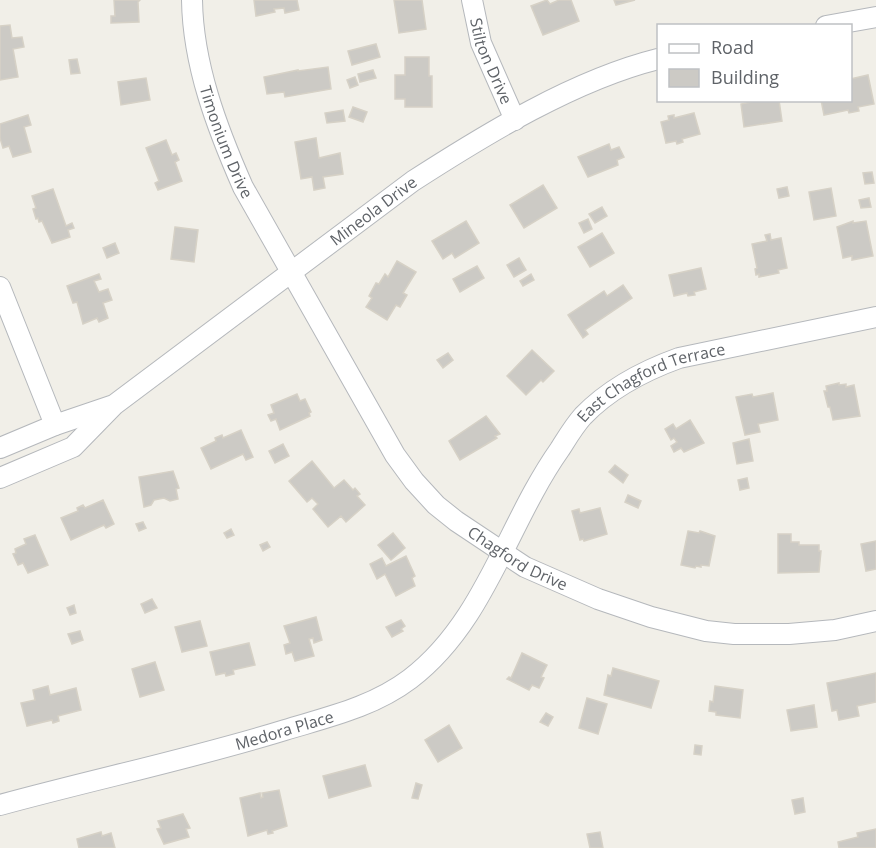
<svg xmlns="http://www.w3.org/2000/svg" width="876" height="848" font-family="'Open Sans',sans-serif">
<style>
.building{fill:#cccac5;stroke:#d6d1c6;stroke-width:1.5}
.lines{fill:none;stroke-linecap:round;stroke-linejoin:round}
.minor-casing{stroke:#b5b8bc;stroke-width:22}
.minor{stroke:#fff;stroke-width:20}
.labels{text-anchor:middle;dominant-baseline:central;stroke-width:4.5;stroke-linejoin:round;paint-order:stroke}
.street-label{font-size:16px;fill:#5f6368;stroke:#fff}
</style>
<rect width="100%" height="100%" fill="#f1efe8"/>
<g class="building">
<path d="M114 0H140L138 2 139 22 111 23V16H115Z"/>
<path d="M254 0H297L299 10 285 13 284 8 274 9 275 12 256 16Z"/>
<path d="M394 0H422L426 29 399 33Z"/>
<path d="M547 0 550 4 559 0H571L579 21 543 35 531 6Z"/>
<path d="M614 0H635L616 5Z"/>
<path d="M10 25 12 38 22 37 24 47 13 49 18 77 0 80V26Z"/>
<path d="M376 44 380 57 352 65 348 51Z"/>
<path d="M405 57H429V76H432V107H405V99H395V75H405Z"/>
<path d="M77 59 80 73 71 74 69 60Z"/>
<path d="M328 67 331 89 285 97 284 92 267 94 264 77 298 70V71Z"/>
<path d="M373 70 376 78 360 82 358 74Z"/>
<path d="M868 75 874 104 858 107 859 111 849 113 848 110 824 115 821 100H850V79Z"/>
<path d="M355 77 358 85 350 88 347 80Z"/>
<path d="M146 78 150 100 121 105 118 82Z"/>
<path d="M761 100H779L782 121 744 127 741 104Z"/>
<path d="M353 107 367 112 363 122 349 117Z"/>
<path d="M343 110 345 121 327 123 325 113Z"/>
<path d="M694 113 700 134 682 139 683 142 677 144 676 141 666 143 661 122 669 120 668 116 674 115V118Z"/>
<path d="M28 115 31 125 24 127 31 152 13 157 9 146 3 148 0 138V124Z"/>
<path d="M316 138 319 158 340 153 343 174 323 177 325 188 314 190 312 177 301 179 295 142Z"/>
<path d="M166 140 172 155 176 153 179 160 175 162 182 181 158 190 155 183 159 181 146 148Z"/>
<path d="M609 144 611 150 619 147 624 157 617 160 618 165 588 177 578 157Z"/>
<path d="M872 172 874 183 865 184 863 173Z"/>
<path d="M543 185 557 208 524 228 510 205Z"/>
<path d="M787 187 789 196 779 198 777 189Z"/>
<path d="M831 188 836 216 814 220 809 192Z"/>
<path d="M53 189 66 226 72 223 74 228 68 230 70 237 52 243 42 221 39 222 38 218 36 219 33 209 36 208 32 196Z"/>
<path d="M869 198 871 207 861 208 859 200Z"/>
<path d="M602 207 607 216 595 223 589 214Z"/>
<path d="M588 219 592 229 584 233 579 223Z"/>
<path d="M466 221 479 243 455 258 452 253 443 259 432 241Z"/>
<path d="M853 221V223L866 221 873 256 852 260V256L843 258 837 227Z"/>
<path d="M175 227 198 230 194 262 171 259Z"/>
<path d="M602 233 614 253 590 267 578 247Z"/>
<path d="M770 234 771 240 781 238 787 268 778 270 779 273 759 277V274L756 275 755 269 757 268 752 244 767 241 765 235Z"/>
<path d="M115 243 119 253 107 258 103 248Z"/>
<path d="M519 258 526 270 514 277 507 265Z"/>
<path d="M397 261 416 272 403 293 407 295 400 307 396 305 387 320 366 307 372 298 369 296 376 283 379 284 385 274 388 277Z"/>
<path d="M477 266 484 278 460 292 453 279Z"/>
<path d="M701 268 706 289 694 292 695 295 688 296 687 293 674 296 669 275Z"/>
<path d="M99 274 101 279 94 281 99 292 108 289 112 300 103 303 108 318 99 322 97 318 83 324 77 302 73 303 67 286Z"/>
<path d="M531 274 534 280 523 286 520 281Z"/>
<path d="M623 285 632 298 585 330 588 334 583 338 568 315 604 291 607 296Z"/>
<path d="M532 350 554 371 543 382 541 380 526 395 507 376Z"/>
<path d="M448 353 453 360 443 368 437 360Z"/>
<path d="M839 383V385L846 384V387L854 385 860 416 833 420 830 407H828L824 391H827L826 386Z"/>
<path d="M773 393 778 420 758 424 760 432 745 435 736 397 752 394 753 397Z"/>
<path d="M297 394 300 401 305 399 311 412 309 413 310 416 280 430 276 419 271 421 268 415 274 413 271 405Z"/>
<path d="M486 416 500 434 495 436 497 438 460 460 449 441Z"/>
<path d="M690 420 704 443 684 452 681 448 674 452 671 446 677 442 674 438 671 440 665 429 673 424 676 429Z"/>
<path d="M241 430 253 457 246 460 243 454 211 469 201 448 216 441 215 438 222 435 223 438Z"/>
<path d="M749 439 753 461 737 464 733 443Z"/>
<path d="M283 444 289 456 275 463 269 451Z"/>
<path d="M312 461 334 488 344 480 353 490 355 488 360 494 357 496 365 505 346 522 341 516 328 527 313 509 318 504 312 498 307 502 289 481Z"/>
<path d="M615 465 628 475 623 483 609 472Z"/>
<path d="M173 471 179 488 176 489 178 499 170 501 164 498 154 500 151 505 144 507 139 477Z"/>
<path d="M747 478 749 488 740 490 738 480Z"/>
<path d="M628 495 641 501 638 508 625 502Z"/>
<path d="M103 500 114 524 106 528 104 525 71 540 61 518 78 511 77 508 83 505 85 508Z"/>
<path d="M600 508 607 534 584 541 583 539 580 540 572 511 579 509 580 513Z"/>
<path d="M143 522 146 528 139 531 136 524Z"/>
<path d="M231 529 234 535 227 538 224 533Z"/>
<path d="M688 531 699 533 700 531 715 536 709 566 701 565V567L696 566 695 568 681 565Z"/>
<path d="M393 533 405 548 391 560 378 545Z"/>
<path d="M778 534H791V542H799V545H819V551H821L819 572 778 573Z"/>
<path d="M35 535 48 565 28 573 23 563 18 565 13 554 16 553 15 549 26 544 24 539Z"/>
<path d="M876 541V569L866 571 861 544Z"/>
<path d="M267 542 270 547 263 551 260 545Z"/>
<path d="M406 556 415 576 412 578 415 586 396 596 385 574 377 579 370 564 382 558 386 566Z"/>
<path d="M152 599 157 608 145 613 141 604Z"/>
<path d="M74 605 76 613 70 615 67 608Z"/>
<path d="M316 617 322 640 314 643 313 638 309 639 314 656 295 661 292 652 286 654 284 645 290 643 284 626Z"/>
<path d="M401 620 405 626 401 629 403 631 392 637 386 627Z"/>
<path d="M200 621 207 646 182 652 175 627Z"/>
<path d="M80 631 83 640 72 644 68 634Z"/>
<path d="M249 643 255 665 233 670 234 674 226 676 225 673 216 675 210 652Z"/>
<path d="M522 653 547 665 541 677 544 678 539 688 532 685 529 690 507 679 509 677 511 678Z"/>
<path d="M155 662 164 690 140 697 132 669Z"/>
<path d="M613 668 659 681 651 708 604 695 608 675 611 676Z"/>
<path d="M876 673V702L857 706 859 716 839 720 837 710 832 711 827 683Z"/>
<path d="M48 686 50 695 76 688 81 710 58 716 59 721 53 723 52 720 27 726 21 703 35 700 33 690Z"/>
<path d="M715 686 743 690 740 718 716 715V712L709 711 710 701 713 702Z"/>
<path d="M587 698 607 704 598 734 579 728Z"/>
<path d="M814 705 817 727 791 731 787 710Z"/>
<path d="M546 713 553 717 548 726 540 722Z"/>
<path d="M449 725 462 748 438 762 425 740Z"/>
<path d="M695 745 702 746 701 755 694 754Z"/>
<path d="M365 765 371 786 329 798 323 776Z"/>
<path d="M416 783 422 785 418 799 412 798Z"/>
<path d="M279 790 287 826 272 831 273 833 268 834 267 830 248 836 240 798 260 793 261 798 263 797 262 793Z"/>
<path d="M803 798 805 812 795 814 792 800Z"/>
<path d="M183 814 190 828 186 829 189 837 164 844 157 829 161 828 158 821Z"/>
<path d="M876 829V848H839L838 842 858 837 857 833Z"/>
<path d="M101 832 102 836 111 833 115 848H79L77 839Z"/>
<path d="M600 832 603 848H590L587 834Z"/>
</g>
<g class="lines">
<g class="minor-casing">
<g id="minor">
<path id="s1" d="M192 0C193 65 217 128 243 187L395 455 414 481 436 505 456 521 525 567 598 599 651 617 706 631 734 634H789L835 630 876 621"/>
<path id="s2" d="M472 0 481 43 515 120"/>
<path d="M826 26 876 17"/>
<path d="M0 287 55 425"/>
<path d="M0 448 55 425 111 406"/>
<path id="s3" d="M0 478 73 447 114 405 413 181C486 134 574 80 658 59"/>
<path id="s4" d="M0 805C95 779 191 759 285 730 328 717 373 707 410 679 485 622 507 524 560 449 567 438 574 426 583 416 610 388 643 371 679 358L876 317"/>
</g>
</g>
<use href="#minor" class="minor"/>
</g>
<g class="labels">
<g class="street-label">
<text stroke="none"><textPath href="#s2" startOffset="64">Stilton Drive</textPath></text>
<text stroke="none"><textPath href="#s1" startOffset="147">Timonium Drive</textPath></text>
<text stroke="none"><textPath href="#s3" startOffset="462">Mineola Drive</textPath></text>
<text stroke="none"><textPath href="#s4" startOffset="825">East Chagford Terrace</textPath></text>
<text stroke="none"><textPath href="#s1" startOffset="666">Chagford Drive</textPath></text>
<text stroke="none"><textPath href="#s4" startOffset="294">Medora Place</textPath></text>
</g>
</g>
<rect x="657" y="24" width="195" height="78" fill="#ffffff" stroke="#bfc1c3" stroke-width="1.5"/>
<rect x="669" y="44" width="30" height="9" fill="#ffffff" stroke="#bfc1c3" stroke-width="1.5"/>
<text x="711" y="54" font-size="18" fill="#5f6368">Road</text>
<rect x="669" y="69" width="30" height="18" fill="#cccac5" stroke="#bfc1c3" stroke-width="1.5"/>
<text x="711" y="84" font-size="18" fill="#5f6368">Building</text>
</svg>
